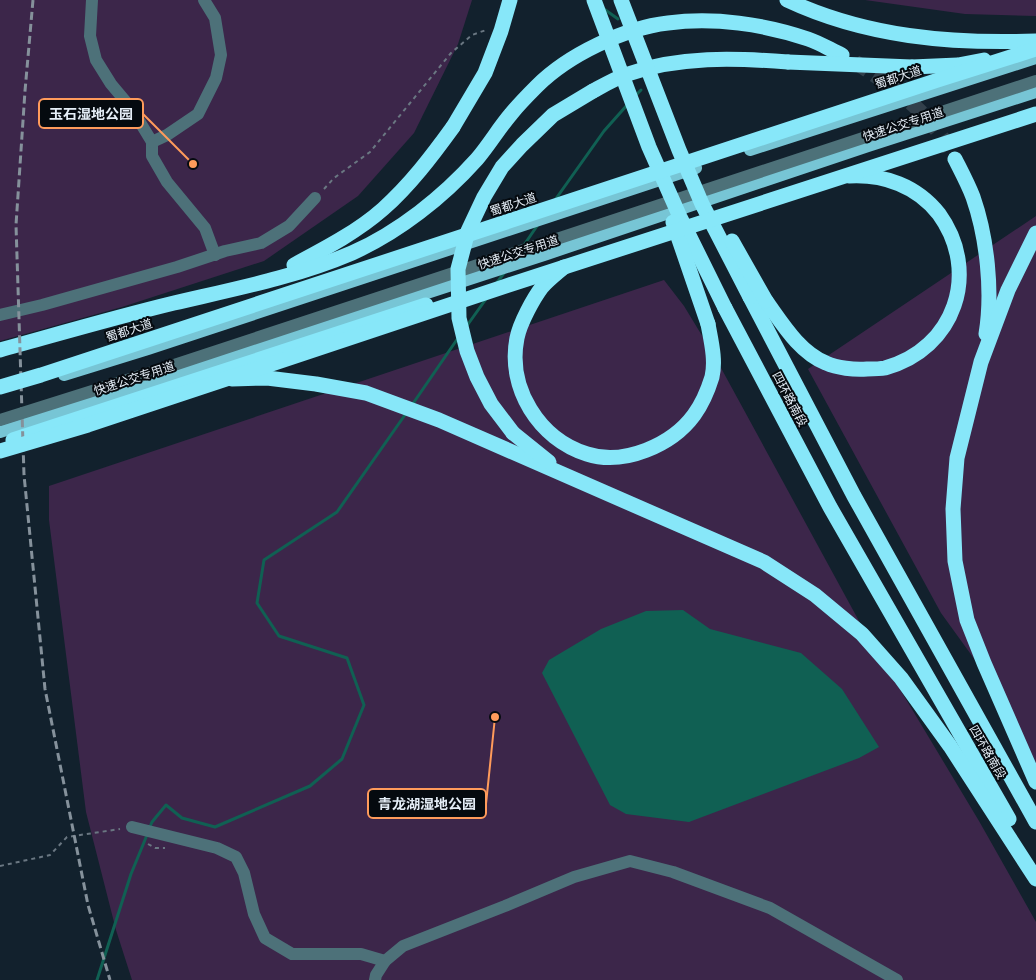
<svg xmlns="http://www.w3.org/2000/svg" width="1036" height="980" font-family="Ubuntu,'Noto Sans SC',sans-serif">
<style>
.green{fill:#3c264a}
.water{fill:#106053}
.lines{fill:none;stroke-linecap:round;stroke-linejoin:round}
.stream{stroke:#106053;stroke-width:3}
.highway-tunnel{stroke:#32404b;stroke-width:15;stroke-dasharray:15 8;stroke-linecap:butt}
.path{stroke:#6a7782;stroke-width:2;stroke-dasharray:4 4;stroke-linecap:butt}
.minor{stroke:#4d7179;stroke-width:12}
.major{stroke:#77c5d5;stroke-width:12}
.highway{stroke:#87e7f9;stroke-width:15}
.rail{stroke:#85919b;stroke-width:3;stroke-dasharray:8 4;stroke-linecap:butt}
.minor-bridge{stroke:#4d7179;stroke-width:12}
.highway-bridge{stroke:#87e7f9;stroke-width:15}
.labels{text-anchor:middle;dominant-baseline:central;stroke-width:4;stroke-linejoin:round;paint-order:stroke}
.street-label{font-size:12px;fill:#e5eef7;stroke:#050a0f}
.leader{fill:none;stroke:#ff9b5b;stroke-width:2}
.callout-dot{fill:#ff9b5b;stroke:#050a0f;stroke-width:2}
.callout{fill:#050a0f;stroke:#ff9b5b;stroke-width:2}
.callout-label{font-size:14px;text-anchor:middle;font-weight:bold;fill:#e5eef7}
</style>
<rect width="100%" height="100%" fill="#12212d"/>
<g class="green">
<path d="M0 0H472L458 44 414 133 358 196 264 261 122 307 0 341Z"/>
<path d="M865 0H1036V16L965 14Z"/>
<path d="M1036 216V767L988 678 941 613 808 369Z"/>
<path d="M664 280 684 306 715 357 859 621 979 821 1036 922V980H132L116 930 86 812 49 520V486Z"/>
</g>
<path class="water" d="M683 610 710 629 801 653 842 689 879 747 859 758 689 822 626 814 610 805 542 673 549 660 601 629 646 611Z"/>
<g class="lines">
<g class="stream">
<path d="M604 9 618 19"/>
<path d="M634 97 641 90"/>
<path d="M555 200 604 131 628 104"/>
<path d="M524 245 537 226"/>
<path d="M496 284 504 273"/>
<path d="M466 327 486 299"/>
<path d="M412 405 458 338"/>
<path d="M149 829 152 822 166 805 182 818 215 827 310 786 342 759 364 705 347 658 279 636 257 603 264 560 337 512 407 412"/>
<path d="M97 980 131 874 147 835"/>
</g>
<path class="highway-tunnel" d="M855 62C884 81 914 101 936 129 943 138 949 149 955 159"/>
<g class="path">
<path d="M324 189 334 178 370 152 451 53 472 35 486 30"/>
<path d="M148 844 155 848H165"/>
<path d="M0 866 50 855 67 837 120 829"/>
</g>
<g class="minor">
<path d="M92 0 90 36 96 60 111 84 132 109 152 142V156L167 182 205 228 215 255"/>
<path d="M152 142 167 135 198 114 216 78 221 55 215 18 204 0"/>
<path d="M0 315 42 305 177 267 225 251 261 243 289 226 315 198"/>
<path d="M132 827 217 848 236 857 244 873 254 914 265 938 292 954H361L385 961"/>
<path d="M375 980 376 975 385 961 403 946 505 906 574 877 630 861 673 872 770 908 897 980"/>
</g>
<g class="major">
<path d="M750 150 1036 58"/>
<path d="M64 375 148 349 696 168"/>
<path d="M0 432 547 254 868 146 1036 92"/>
</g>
<g class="highway">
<path d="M787 0C866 37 950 44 1036 41"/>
<path d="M912 67 958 65 984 60"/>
<path d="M593 91C604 85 616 78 628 74 679 56 735 58 788 62"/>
<path d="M955 159C961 171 968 184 973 197 987 237 993 292 986 334"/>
<path d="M1036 233 1008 290 981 362 957 458 953 509 955 561 967 620 984 663 1036 782"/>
<path d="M294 265C324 249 357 232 383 209 410 185 432 156 453 127"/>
<path d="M564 267C557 273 548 280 542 287 533 299 520 323 517 338 507 388 539 439 587 454 624 466 672 445 694 415 702 404 708 390 712 377 716 360 711 341 708 324"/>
<path d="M750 297 854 496 1036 822"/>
<path d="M766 301C782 323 799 352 826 363 837 368 854 370 867 369 873 369 880 369 885 368 955 349 981 272 939 214 917 186 884 174 849 176"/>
<path d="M725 308 830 507 1009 819"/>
<path d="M0 350C58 334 116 317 174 303 234 289 296 277 352 253 399 232 443 197 477 159 489 145 499 128 511 114 519 104 528 95 537 86 568 55 624 28 668 23 714 17 764 24 808 39 820 43 831 50 842 55"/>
<path d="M232 379 267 378 316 384 366 393 439 420 764 562 815 595 862 634 901 678 950 746 1036 879"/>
<path d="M513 433 549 462"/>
<path d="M13 440 426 305"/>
</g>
<path class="rail" d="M33 0 25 91 16 225 24 475 45 689 88 905 110 980"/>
<path class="minor-bridge" d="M0 420 162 369 1036 81"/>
<g class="highway-bridge">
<path d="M594 0 649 147 680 217 725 308"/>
<path d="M621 0 679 150 702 204 750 297"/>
<path d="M788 62 912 67"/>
<path d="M453 127 485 73 501 31 510 0"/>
<path d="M673 222 708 324"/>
<path d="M732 241 766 301"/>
<path d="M0 387 41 375 938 80 1036 49"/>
<path d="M513 433 491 404 477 377 467 351 459 318 458 269 468 231 484 197 502 167 522 145 553 115 593 91"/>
<path d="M0 451 88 425 506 286 1036 114"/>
</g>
</g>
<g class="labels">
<g class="street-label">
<text transform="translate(898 77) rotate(-18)">蜀都大道</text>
<text transform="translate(903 124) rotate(-18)">快速公交专用道</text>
<text transform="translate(513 204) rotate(-18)">蜀都大道</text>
<text transform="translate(518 252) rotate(-18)">快速公交专用道</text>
<text transform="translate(129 330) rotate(-18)">蜀都大道</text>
<text transform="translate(134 378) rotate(-18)">快速公交专用道</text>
<text transform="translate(790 399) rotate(62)">四环路南段</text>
<text transform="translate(988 752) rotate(60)">四环路南段</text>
</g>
</g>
<path class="leader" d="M193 164L143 114M495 717L486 804"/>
<g class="callout-dot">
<circle cx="193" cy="164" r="5"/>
<circle cx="495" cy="717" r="5"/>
</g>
<g class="callout">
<rect x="39" y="99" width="104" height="29" rx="5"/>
<rect x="368" y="789" width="118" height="29" rx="5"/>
</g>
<g class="callout-label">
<text x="91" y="119">玉石湿地公园</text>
<text x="427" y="809">青龙湖湿地公园</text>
</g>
</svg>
